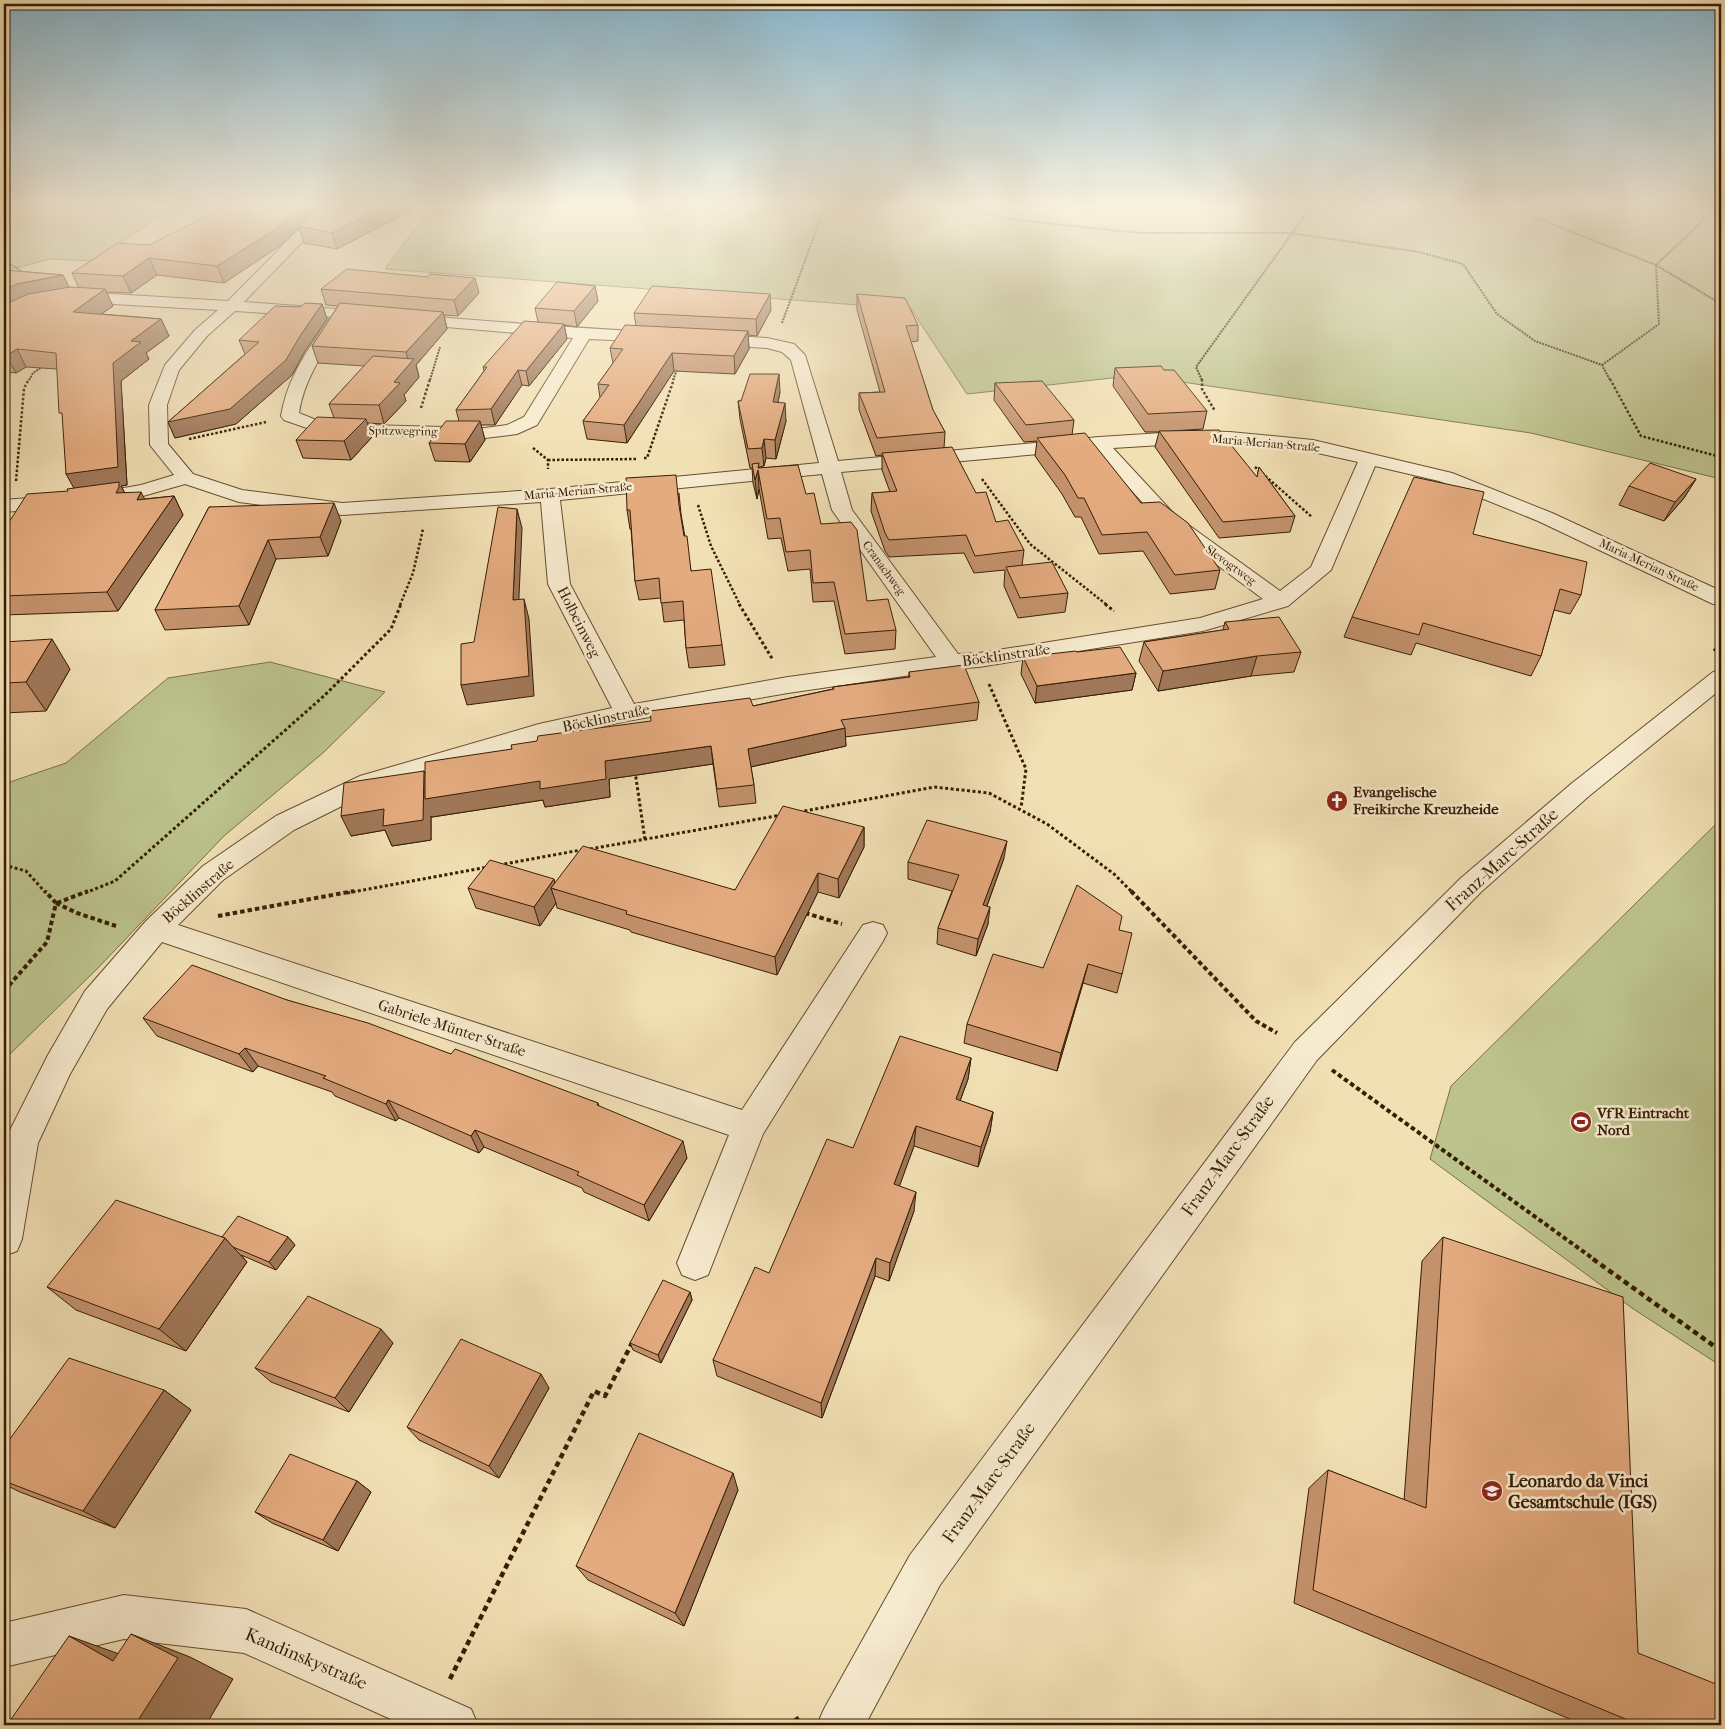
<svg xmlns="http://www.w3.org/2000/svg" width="1725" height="1729" font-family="'IM FELL French Canon',serif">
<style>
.green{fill:#bcc28c;stroke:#797048}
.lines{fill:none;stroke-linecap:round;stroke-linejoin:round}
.minor-casing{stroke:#654e31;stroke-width:2}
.path-far4{stroke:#361d05;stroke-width:2;stroke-dasharray:2 1;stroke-linecap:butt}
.path-far3{stroke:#361d05;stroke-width:2.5;stroke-dasharray:2.5 2;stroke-linecap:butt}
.path-far2{stroke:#361d05;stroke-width:3;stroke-dasharray:3 2.5;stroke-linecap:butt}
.path-far1{stroke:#361d05;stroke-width:4;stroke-dasharray:4.5 3;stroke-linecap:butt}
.path{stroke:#361d05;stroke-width:4.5;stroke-dasharray:5.5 4;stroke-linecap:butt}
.minor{fill:#f7ebcf;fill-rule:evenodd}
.wall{fill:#c4936d;stroke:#361d05}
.shaded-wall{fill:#a07859;stroke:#361d05}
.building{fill:#e4ab7f;stroke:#361d05}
.labels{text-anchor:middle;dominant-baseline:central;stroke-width:5;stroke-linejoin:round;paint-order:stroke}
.far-street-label{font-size:12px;fill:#361d05;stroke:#f7ebcf}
.street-label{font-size:15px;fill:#361d05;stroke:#f7ebcf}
.poi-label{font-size:15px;font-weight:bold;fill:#361d05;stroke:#f7ebcf;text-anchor:start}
.near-street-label{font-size:18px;fill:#361d05;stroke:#f7ebcf}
.near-poi-label{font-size:18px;font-weight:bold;fill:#361d05;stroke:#f7ebcf;text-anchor:start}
</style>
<rect width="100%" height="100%" fill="#f2e0b5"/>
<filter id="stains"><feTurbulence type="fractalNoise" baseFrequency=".004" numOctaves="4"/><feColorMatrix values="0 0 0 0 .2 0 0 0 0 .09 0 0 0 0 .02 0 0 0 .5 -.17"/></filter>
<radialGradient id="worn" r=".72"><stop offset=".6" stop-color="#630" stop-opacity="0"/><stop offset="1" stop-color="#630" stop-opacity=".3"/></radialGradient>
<g class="green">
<path d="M4 204H178L94 261 50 259 4 271Z"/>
<path d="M434 204H1721V479L1531 433 1182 382 1121 377 967 394 911 309 385 269Z"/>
<path d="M270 662 385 692 324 752 224 836 98 968 4 1060V784L66 763 168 678Z"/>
<path d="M1721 819V1366L1632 1308 1430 1159 1451 1086Z"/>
</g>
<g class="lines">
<g class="minor-casing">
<g id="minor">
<path d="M324 204H339L244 302C382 311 519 326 657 332L663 334 665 337 663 340 657 342 589 339 537 425 517 434 485 438 324 434 284 420 281 416C286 385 300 361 318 335 322 329 326 321 332 317L235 311 207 336 179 370 167 405 168 444 193 474 242 490 342 503 550 489 819 463 791 360 782 352 767 348 712 345 706 343 704 340 706 337 712 335 767 338 794 344 805 355 838 461 1099 437 1194 431 1230 432 1313 440 1452 473 1552 513 1721 591V605L1713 604 1538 521 1439 481 1375 466 1331 570 1288 606 1203 631 979 667 952 669 788 693 627 721 540 740 378 788 294 830 223 880 178 925 742 1110 863 925 873 922 883 925 887 933 883 941 763 1134 708 1275 695 1280 682 1275 677 1263 729 1135 162 942 107 1009 70 1074 38 1143 22 1239 17 1251 4 1256V1142L48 1055 85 991 146 921 203 866 276 816 360 776 539 724 612 708 548 584 541 502 342 515 239 502 185 484 143 496 101 504 4 512V500L101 492 141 485 174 475 150 445 149 405 165 365 195 330 218 310 78 302 36 309 4 324V313L26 302 78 292 228 301ZM342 318 573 338 524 417 507 425 485 428 326 424 299 413C304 378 325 350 344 321ZM1194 443 1230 444 1313 452 1358 462 1311 567 1280 591 1176 516 1113 448ZM1094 449 1162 524 1263 599 1200 618 979 653 958 654 852 510 841 472ZM822 474 832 510 936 657 788 677 634 704 570 584 560 500Z"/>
<path d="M1721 670V689L1589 796 1481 892 1317 1060 940 1585 865 1725H817L824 1709 910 1555 1295 1042 1461 878 1571 784 1713 672Z"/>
<path d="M124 1595 246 1609 471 1709 478 1725H404L244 1653 124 1639 4 1667V1623Z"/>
</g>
</g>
<g class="path-far4">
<path d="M938 204 1016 220 1139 233H1290L1419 252 1463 264 1497 314 1535 341 1602 365 1610 380"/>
<path d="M1501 204 1656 265 1721 304"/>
<path d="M4 260 24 273"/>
<path d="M782 323 826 204"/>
<path d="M1602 365 1659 324 1656 265 1704 220 1701 204"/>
<path d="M29 380 33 373 42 367"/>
<path d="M430 380 440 347"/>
<path d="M673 380 678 367"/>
<path d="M1202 380 1196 367 1313 204"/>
</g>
<g class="path-far3">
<path d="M1202 379V389L1215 411"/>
<path d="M1610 379 1641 436 1721 457"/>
<path d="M421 408 430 379"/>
<path d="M189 439 266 422"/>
<path d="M533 448 548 460V469"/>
<path d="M644 458H647L674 379"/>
<path d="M548 460 638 459"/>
<path d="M1255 467 1312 517"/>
<path d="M982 479 1030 544 1107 605"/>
<path d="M16 481 24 388 29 379"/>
<path d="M698 505 711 546 740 605"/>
<path d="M400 605 413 573 423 529"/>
</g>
<g class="path-far2">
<path d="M739 604 773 660"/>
<path d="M1105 604 1114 611"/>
<path d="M1714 651 1721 641"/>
<path d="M989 684 1026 769 1021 808"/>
<path d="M635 771 645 840"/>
<path d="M799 812 934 787 989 793 1047 824 1114 874 1133 893"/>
<path d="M590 849 781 815"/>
<path d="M4 865 26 871 46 893"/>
<path d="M499 865 581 850"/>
<path d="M85 893 115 881 325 695 391 629 401 604"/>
<path d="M347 893 488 867"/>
</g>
<g class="path-far1">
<path d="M1131 891 1256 1021 1277 1033"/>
<path d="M56 903 77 913 116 926"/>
<path d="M57 903 88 891"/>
<path d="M805 913 842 924"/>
<path d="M218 916 354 891"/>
<path d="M4 991 47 942 56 903 45 891"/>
<path d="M1332 1070 1595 1260"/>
</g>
<g class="path">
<path d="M1593 1259 1721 1351"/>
<path d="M450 1679 594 1391 605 1396 633 1341"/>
<path d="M787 1725 799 1718"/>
</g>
<use href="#minor" class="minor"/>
</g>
<g class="wall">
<path d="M308 204 311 214 321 205 318 204H411L412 210 337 249 304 243 299 227 281 245 224 283 157 275 131 293 106 292 113 306 101 314 161 319 169 336 146 353 149 359 121 381 127 485 121 486 125 493 144 499 174 496 183 515 118 611 4 615V530L68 491 74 488 63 420 57 369 26 367 16 373 8 372 4 395V270L63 275 69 288H79L72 273 149 245Z"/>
<path d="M595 286 598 301 577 327 564 325 567 339 529 386 522 385 495 425H481L485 440 470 462 435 461 429 443 459 421 456 410 484 371 483 367 538 322 535 308Z"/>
<path d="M321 289 479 293 458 316 444 315 447 329 416 365 419 377 404 395 406 401 384 424 367 423 372 437 351 460 303 458 296 440 334 418 329 404 364 366 318 363 312 346 338 306 326 305Z"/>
<path d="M857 294 918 325V341L911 342 933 410 945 432 944 448 996 522 1024 550 1022 565 1068 593 1065 612 1018 618 1004 586 1005 570 974 573 964 553 889 557 885 551 871 511 872 493 890 492 882 470V455L876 456 859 410V393L880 392 857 310Z"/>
<path d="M322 304 327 319 305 351 292 375 236 424 175 438 168 422 245 354 239 340 300 307Z"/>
<path d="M771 310 757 336 748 335 749 349 735 374 674 371 627 443 587 439 583 421 600 398 598 384 613 363 610 348 636 326 634 313Z"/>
<path d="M1115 368 1164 370 1207 411 1203 429 1171 431 1257 477 1259 467 1295 516 1290 532 1219 538 1155 447 1159 432H1145L1113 386Z"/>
<path d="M995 383 1074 420 1072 435 1141 503 1220 570 1215 589 1170 594 1143 551 1099 554 1081 517H1075L1062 494 1035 456 1037 441 1024 442 994 400Z"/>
<path d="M780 392 778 402 786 421 776 459 766 458 764 466 759 467V468L806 494 821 524 867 601 896 630 895 649 845 654 834 601 813 602 810 569 788 571 781 538 768 539 759 489 757 499 753 483 752 468H750L740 419 738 401H741Z"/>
<path d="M1696 479 1684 498 1664 521 1619 505 1629 486Z"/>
<path d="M679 493 681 514 691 571 722 645 725 665 689 668 686 648 684 620 664 622 661 598 639 600 635 581 631 529H630L627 510Z"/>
<path d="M209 507 341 521 328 556 276 559 249 625 165 630 155 610Z"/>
<path d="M1473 534 1581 595 1570 614 1554 610 1541 656 1531 676 1416 643 1411 655 1344 637 1352 617Z"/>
<path d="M1225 622 1301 652 1294 672 1251 676 1158 691 1139 661 1144 642 1223 630Z"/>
<path d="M4 642 70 669 46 711 4 713Z"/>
<path d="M1077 652 1136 673 1132 690 1035 703 1021 674 1023 657Z"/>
<path d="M909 672 979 702 977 720 845 737 846 746 751 767 754 785 756 803 719 807 713 764 609 779 610 797 545 807 543 800 432 817 431 816V840L392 846 385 830 351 836 424 771 425 774 512 749 753 706 833 689V687L909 677Z"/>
<path d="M864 827V847L839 898 818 892 777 975 631 932 630 930 557 908 556 903 540 926 476 908 468 888 555 884 735 890Z"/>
<path d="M1004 858 987 906 988 924 976 956 937 944 938 928 952 891 908 879V862Z"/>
<path d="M1119 930 1122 974 1117 993 1083 983 1057 1071 964 1043 967 1024 1043 968Z"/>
<path d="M287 1000 598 1103 599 1106 687 1158 649 1221 584 1192 582 1188 484 1147 479 1153 399 1118 396 1121 335 1096 332 1092 258 1066 253 1072 157 1036 143 1018Z"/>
<path d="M971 1058 968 1079 960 1101 993 1112 990 1132 978 1167 914 1146 899 1186 914 1211 889 1281 875 1276 822 1418 717 1376 713 1360 853 1148Z"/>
<path d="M222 1237H288L295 1245 276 1270 241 1255 247 1262 186 1351 76 1310 47 1287Z"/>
<path d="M1443 1237 1638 1653 1721 1725H1584L1294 1603 1309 1488 1328 1470 1404 1500 1422 1261Z"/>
<path d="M690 1292 692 1300 661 1363 633 1350 630 1343Z"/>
<path d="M393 1343 349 1412 271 1382 255 1368Z"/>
<path d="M549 1388 499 1478 419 1440 407 1427Z"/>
<path d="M164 1390 191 1410 115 1528 20 1492 4 1484V1447Z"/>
<path d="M357 1481 371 1492 338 1551 272 1523 255 1512Z"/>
<path d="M738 1490 684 1626 588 1580 576 1566Z"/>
</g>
<g class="shaded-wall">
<path d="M301 204H308L311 215 281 245 224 283 217 266Z"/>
<path d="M388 204H411L412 210 337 249 332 233Z"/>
<path d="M149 258 157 275 131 293 123 276Z"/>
<path d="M63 275 71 291 4 311V290L17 284Z"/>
<path d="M475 278 479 293 458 316 454 300Z"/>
<path d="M595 286 598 301 577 327 574 311Z"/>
<path d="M105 289 113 306 81 328 73 312Z"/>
<path d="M770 294 771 310 757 336 756 319Z"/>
<path d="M322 304 327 319 305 351 292 375 236 424 175 438 168 422 300 336Z"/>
<path d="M443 312 447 329 416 365 419 377 404 395 406 401 384 424 379 405 394 382 409 364 406 352Z"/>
<path d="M161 319 169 336 146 353 149 359 121 381 127 485 121 486 129 501 76 492 66 474 113 363 131 341Z"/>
<path d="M564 324 567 339 529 386 526 371Z"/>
<path d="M748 331 749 349 735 374 734 356Z"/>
<path d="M17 349 26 367 16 373 6 356Z"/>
<path d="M672 353 674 371 627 443 624 425Z"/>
<path d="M4 365 8 372 4 395Z"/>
<path d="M518 370 522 385 495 425 491 409Z"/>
<path d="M779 374 780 392 774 421 773 402Z"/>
<path d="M785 403 786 421 776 459 775 440Z"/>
<path d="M366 419 372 437 351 460 344 441Z"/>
<path d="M480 421 485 440 470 462 465 444Z"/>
<path d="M764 439 766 458 764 466 762 448Z"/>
<path d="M758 470 759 489 757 499 755 480Z"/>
<path d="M1696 479 1684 498 1664 521 1675 502Z"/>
<path d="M141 492 150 510 137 500Z"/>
<path d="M174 496 183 515 118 611 107 592Z"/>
<path d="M334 503 341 521 328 556 320 537Z"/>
<path d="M517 509 522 528 518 619 513 600Z"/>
<path d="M268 540 276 559 249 625 239 606Z"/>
<path d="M524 599 529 619 534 696 467 705 461 685Z"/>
<path d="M52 639 70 669 46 711 26 682Z"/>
<path d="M1257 656 1251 676 1158 691 1163 671Z"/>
<path d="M1136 673 1132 690 1035 703 1037 686Z"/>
<path d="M845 728 846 746 750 767 748 749Z"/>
<path d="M711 746 713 764 609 779 610 797 545 807 543 800 432 817 431 816V840L392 846 385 830 351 836 341 816 424 771 432 791 605 761Z"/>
<path d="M864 827V847L839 898 838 879Z"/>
<path d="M1007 841 1004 858 981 922 983 905Z"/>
<path d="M818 873V892L777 975 775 957Z"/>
<path d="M554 879 557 890 551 888 556 903 540 926 534 907Z"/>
<path d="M990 907 988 924 976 956 978 939Z"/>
<path d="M1088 964 1083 983 1057 1071 1061 1053Z"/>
<path d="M245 1048 258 1066 253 1072 239 1054Z"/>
<path d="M971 1058 968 1079 953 1120 956 1099Z"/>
<path d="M388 1100 399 1118 396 1121 386 1104Z"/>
<path d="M993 1112 990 1132 978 1167 981 1147Z"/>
<path d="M916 1126 914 1146 893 1204 894 1184Z"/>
<path d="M475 1130 484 1147 479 1153 471 1136Z"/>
<path d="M683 1141 687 1158 649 1221 644 1205Z"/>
<path d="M916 1192 914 1211 889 1281 890 1263Z"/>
<path d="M288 1237 295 1245 276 1270 269 1262Z"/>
<path d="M225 1238 247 1262 186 1351 159 1329Z"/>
<path d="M876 1258 875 1276 822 1418 821 1403Z"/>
<path d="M690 1292 692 1300 661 1363 658 1355Z"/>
<path d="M381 1329 393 1343 349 1412 335 1398Z"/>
<path d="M541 1374 549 1388 499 1478 489 1466Z"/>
<path d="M164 1390 191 1410 115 1528 83 1511Z"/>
<path d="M733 1473 738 1490 684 1626 675 1613Z"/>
<path d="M357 1481 371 1492 338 1551 323 1540Z"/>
<path d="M131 1634 190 1657 233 1679 206 1725H135L113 1661 69 1636 133 1659Z"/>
</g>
<g class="building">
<path d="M231 204H301L276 229 217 266 149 258 123 276 72 273 118 243 149 245Z"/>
<path d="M321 204H388L332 233 299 226Z"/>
<path d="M347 269 428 277 430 274 475 278 454 300 321 289Z"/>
<path d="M4 270 63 275 17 284 4 290Z"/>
<path d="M557 282 595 286 574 311 535 308Z"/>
<path d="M652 286 770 294 756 319 634 313Z"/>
<path d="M70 287 105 289 73 312 161 319 131 341 141 342 113 363 118 467 66 474 62 413H59L56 353 17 349 6 356H4V305L28 294Z"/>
<path d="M857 294 905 298 918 325 906 326 933 410 945 432 877 438 859 393 885 392Z"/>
<path d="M305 303 322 304 300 336 286 360 230 409 168 422 259 342 239 340 275 306 300 307Z"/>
<path d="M340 303 443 312 406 352 312 346Z"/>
<path d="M524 321 564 324 526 371 518 370 491 409 456 410 487 367H483Z"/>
<path d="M625 325 748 331 734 356 672 353 624 425 583 421 609 385 598 384 623 349 610 348Z"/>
<path d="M373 356 414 359 394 382 400 383 379 405 329 404Z"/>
<path d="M1161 366 1164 370H1174L1207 411 1148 414 1115 368Z"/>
<path d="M750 374H779L773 402 785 403 775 440 764 439 762 448 748 449 738 401H741Z"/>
<path d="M1042 381 1074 420 1026 425 995 383Z"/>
<path d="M317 417 366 419 344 441 296 440Z"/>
<path d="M446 421H480L465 444 429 443Z"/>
<path d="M1219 430 1257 477 1259 467 1295 516 1223 522 1159 431Z"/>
<path d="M1085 433 1141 503 1160 502 1188 523 1220 570 1175 575 1147 532 1102 535 1084 498H1078L1065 475 1037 438Z"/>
<path d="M952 447 976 493 986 492 996 522 1008 520 1024 550 975 556 966 535 889 540 885 533 872 493 897 491 882 453Z"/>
<path d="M759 463 758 468 798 465 806 494 814 493 821 524 851 522 857 530 867 601 888 599 896 630 845 634 834 582 813 583 810 550 786 552 780 518 767 519 758 470 755 480 752 464Z"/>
<path d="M1650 463 1696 479 1675 502 1629 486Z"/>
<path d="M676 475 679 505 684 536H687L691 571 711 569 722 645 686 648 683 601 661 603 659 578 635 581 630 510H627L626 478Z"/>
<path d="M1414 477 1484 492 1473 534 1587 562 1581 595 1560 589 1541 656 1423 623 1419 635 1352 617Z"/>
<path d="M119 482V487L116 493 141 492 137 500 174 496 107 592 4 596V530L27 494 68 491 67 489Z"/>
<path d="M334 503 320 537 268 540 239 606 155 610 209 507Z"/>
<path d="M498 507 517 509 513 600 524 599 529 676 461 685V644L474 642Z"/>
<path d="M1052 562 1068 593 1020 598 1006 567Z"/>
<path d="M1279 617 1301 652 1257 656 1163 671 1144 642 1229 629 1225 622Z"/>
<path d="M52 639 26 682 4 683V642Z"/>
<path d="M1120 647 1136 673 1037 686 1023 657 1076 651 1077 652Z"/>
<path d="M964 665 979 702 841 720 845 728 748 749 754 785 717 789 711 746 605 761 606 779 540 789V781L425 799V762L512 749 511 745 537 741 538 736 651 721 650 711 750 698 753 706 834 689 833 687 910 677 909 672Z"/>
<path d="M424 771 423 820 383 826 384 809 341 816 344 783Z"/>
<path d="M783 806 864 827 838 879 818 873 775 957 626 914 627 911 551 888 583 846 735 890Z"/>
<path d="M927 820 1007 841 983 905 990 907 978 939 938 928 959 875 908 862Z"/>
<path d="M490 860 554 879 534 907 468 888Z"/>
<path d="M1077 885 1122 916 1119 930 1132 933 1122 974 1088 964 1061 1053 967 1024 993 954 1043 968Z"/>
<path d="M192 965 287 1000 368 1023 451 1054 455 1049 598 1103 597 1105 683 1141 644 1205 577 1175 579 1172 475 1130 471 1136 388 1100 386 1104 323 1078 326 1076 245 1048 239 1054 143 1018Z"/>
<path d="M900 1036 971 1058 956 1099 993 1112 981 1147 916 1126 894 1184 916 1192 890 1263 876 1258 821 1403 713 1360 755 1267 769 1273 827 1139 853 1148Z"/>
<path d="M116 1200 225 1238 159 1329 47 1287Z"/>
<path d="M238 1216 288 1237 269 1262 233 1247 225 1238 222 1237Z"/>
<path d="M1443 1237 1623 1297 1638 1653 1721 1686V1725H1640L1313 1590 1328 1470 1426 1508Z"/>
<path d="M663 1280 690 1292 658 1355 630 1343Z"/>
<path d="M308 1296 381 1329 335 1398 255 1368Z"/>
<path d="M461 1339 541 1374 489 1466 407 1427Z"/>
<path d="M69 1358 164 1390 83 1511 4 1481V1447Z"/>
<path d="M639 1433 733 1473 675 1613 576 1566Z"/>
<path d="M290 1454 357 1481 323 1540 255 1512Z"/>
<path d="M131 1634 178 1658 135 1725H7L69 1636 113 1661Z"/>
</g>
<linearGradient id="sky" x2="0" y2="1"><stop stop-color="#89b8d0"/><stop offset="0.46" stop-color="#f9f1de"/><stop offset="1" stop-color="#f9f1de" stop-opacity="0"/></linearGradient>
<rect width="1725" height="446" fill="url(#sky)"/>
<defs>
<g id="church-disc" transform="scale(1.125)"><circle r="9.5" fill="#8f2418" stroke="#f7ebcf"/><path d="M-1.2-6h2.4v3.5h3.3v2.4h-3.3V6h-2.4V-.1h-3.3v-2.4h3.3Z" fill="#fff"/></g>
<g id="stadium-disc" transform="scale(1.125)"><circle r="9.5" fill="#8f2418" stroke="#f7ebcf"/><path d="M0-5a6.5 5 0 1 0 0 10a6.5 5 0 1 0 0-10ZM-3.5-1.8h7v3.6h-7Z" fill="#fff"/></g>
<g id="school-disc" transform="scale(1.125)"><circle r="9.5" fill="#8f2418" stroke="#f7ebcf"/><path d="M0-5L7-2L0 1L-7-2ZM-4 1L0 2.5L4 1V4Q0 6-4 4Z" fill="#fff"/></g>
</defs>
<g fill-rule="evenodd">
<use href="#church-disc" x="1337" y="801"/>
<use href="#stadium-disc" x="1581" y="1122"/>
<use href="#school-disc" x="1492" y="1491"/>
</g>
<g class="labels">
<g class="far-street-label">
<text transform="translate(403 431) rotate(1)">Spitzwegring</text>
<text transform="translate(1266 443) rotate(5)">Maria-Merian-Straße</text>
<text transform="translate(578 491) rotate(-5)">Maria-Merian-Straße</text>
<text transform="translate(1231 565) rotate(36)">Slevogtweg</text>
<text transform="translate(1649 565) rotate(25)">Maria-Merian-Straße</text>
<text transform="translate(884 568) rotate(54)">Cranachweg</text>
</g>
<g class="street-label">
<text transform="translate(579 622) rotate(63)">Holbeinweg</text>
<text transform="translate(1006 655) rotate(-8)">Böcklinstraße</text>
<text transform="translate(606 718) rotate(-12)">Böcklinstraße</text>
<text transform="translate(198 891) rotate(-41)">Böcklinstraße</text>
<text transform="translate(452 1028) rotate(18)">Gabriele-Münter-Straße</text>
</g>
<g class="poi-label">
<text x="1353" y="792">Evangelische<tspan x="1353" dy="17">Freikirche Kreuzheide</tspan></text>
<text x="1597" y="1113">VfR Eintracht<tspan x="1597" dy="17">Nord</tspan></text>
</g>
<g class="near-street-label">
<text transform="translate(1502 860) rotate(-42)">Franz-Marc-Straße</text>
<text transform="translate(1228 1156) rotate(-54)">Franz-Marc-Straße</text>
<text transform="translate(989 1483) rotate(-54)">Franz-Marc-Straße</text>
<text transform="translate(306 1659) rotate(23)">Kandinskystraße</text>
</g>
<g class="near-poi-label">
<text x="1508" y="1481">Leonardo da Vinci<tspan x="1508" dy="21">Gesamtschule (IGS)</tspan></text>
</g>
</g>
<rect width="1725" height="1729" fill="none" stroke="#f2e0b5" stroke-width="20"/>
<rect x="5" y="5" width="1715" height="1719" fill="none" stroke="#361d05" stroke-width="2.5"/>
<rect x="10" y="10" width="1705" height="1709" fill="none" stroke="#361d05"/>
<rect width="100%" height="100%" filter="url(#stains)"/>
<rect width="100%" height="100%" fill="url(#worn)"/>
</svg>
